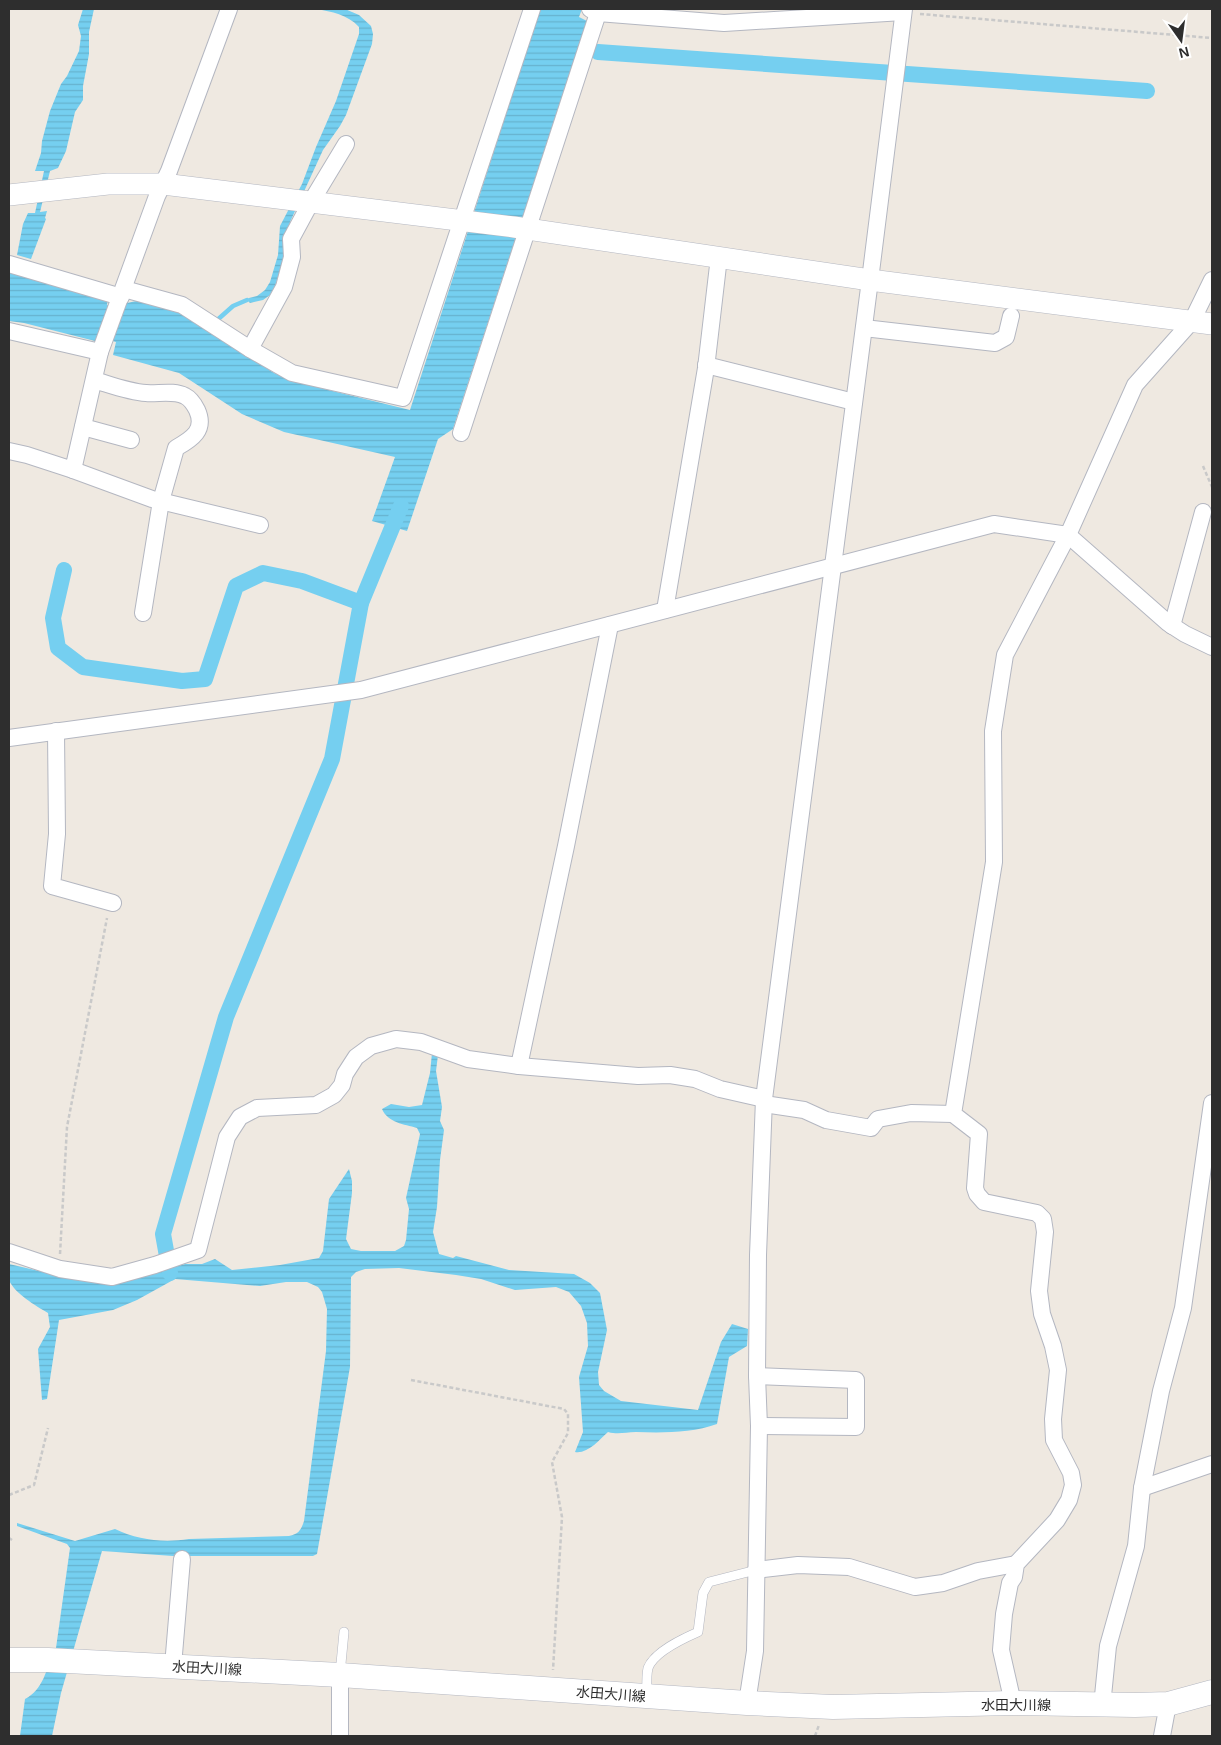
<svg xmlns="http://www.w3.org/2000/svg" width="1221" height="1745" font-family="Arial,'Noto Sans JP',sans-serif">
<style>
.water{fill:url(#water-rules)}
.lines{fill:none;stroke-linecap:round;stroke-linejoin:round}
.stream{stroke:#75cff0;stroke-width:4.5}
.canal{stroke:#75cff0;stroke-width:16}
.service-casing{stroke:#b4b7c1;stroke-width:10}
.minor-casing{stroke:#b4b7c1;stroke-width:18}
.tertiary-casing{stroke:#b4b7c1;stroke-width:22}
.secondary-casing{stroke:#b4b7c1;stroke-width:25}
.path{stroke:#c9c9c9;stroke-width:2.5;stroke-dasharray:4 2.5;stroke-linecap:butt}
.service{stroke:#fff;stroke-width:9}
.minor{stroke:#fff;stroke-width:16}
.tertiary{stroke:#fff;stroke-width:21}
.secondary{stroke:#fff;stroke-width:24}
.labels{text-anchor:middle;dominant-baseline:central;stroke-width:4.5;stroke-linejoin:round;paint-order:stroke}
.street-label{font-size:14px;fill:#2e2e2e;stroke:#fff}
</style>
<defs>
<pattern id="water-rules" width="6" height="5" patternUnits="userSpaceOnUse" patternTransform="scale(1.25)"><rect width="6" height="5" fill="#75cff0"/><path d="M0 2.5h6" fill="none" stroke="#66b2ce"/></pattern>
</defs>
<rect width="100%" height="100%" fill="#efe9e1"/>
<g class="water">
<path d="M83 9H94L89 32V54L83 86V100L75 112 66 151 58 168 50 171 40 212 47 211 45 218 46 219 31 259 17 255 23 224 28 213H35L44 171H35L41 153 42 141 50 111 61 84 67 76 79 51 81 36 78 25Z"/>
<path d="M316 9H345L359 15 371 26 373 34 372 44 346 115 340 126 323 150 290 222 284 259 275 286 270 295 263 300 250 303 247 300 249 298 257 296 265 290 270 282 278 255 280 226 302 184 316 147 336 101 359 34V27C347 14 332 12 316 9Z"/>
<path d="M540 9H582L579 17 587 21 453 429 438 439 407 531 372 521 395 457 284 432 242 414 179 373 113 355 116 342 98 337 95 341 24 323 9 321V271L108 299 107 305 124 309 127 303 141 300 180 312 274 373 296 382 410 410Z"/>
<path d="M432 1053 438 1055 436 1071 442 1107 440 1121 444 1130 440 1160 437 1207 433 1232 439 1254 453 1258 456 1256 509 1270 574 1274 590 1283 600 1293 607 1330 598 1372 599 1385 604 1391 621 1401 698 1410 721 1342 732 1324 748 1329 747 1346 729 1357 717 1424C692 1433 662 1433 636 1432 625 1432 619 1435 608 1432 599 1440 588 1454 575 1452L583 1432 579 1377 588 1346 587 1323 581 1306 569 1292 556 1287 515 1290 481 1279 456 1275 399 1268 365 1269 356 1272 351 1277 350 1367 317 1554 313 1556H173L102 1551 61 1693 52 1736H20L25 1699C43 1690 47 1669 53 1651L56 1648 70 1548 67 1544 17 1526V1523L75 1541 115 1529C138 1540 163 1543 189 1539L289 1536C299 1534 301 1530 304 1521L326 1351 327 1309 322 1292 318 1287 307 1282H286L260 1286 175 1279 137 1300 113 1310 59 1320 47 1399 42 1400 38 1349 50 1327 48 1313C36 1306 14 1293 9 1280 8 1276 9 1269 9 1264L78 1280 110 1285 185 1264H202L215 1259 232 1270 280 1265 319 1258 323 1251 329 1199 349 1169 352 1181V1193L346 1239 351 1249 361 1251H395L404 1246 406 1240 409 1209 406 1198 420 1134 417 1128C404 1124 388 1123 382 1109L391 1104 409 1107 422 1105 430 1073Z"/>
</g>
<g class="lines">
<path class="stream" d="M215 322 233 306 247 300"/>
<g class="canal">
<path d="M598 52 1147 91"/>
<path d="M64 570 53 618 58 648 83 667 182 681 205 679 236 586 263 573 302 581 361 603"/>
<path d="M170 1273 163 1234 226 1017 332 759 361 603 401 506"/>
</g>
<g class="service-casing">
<g id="service">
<path d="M340 1674 344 1632"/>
<path d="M647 1696C647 1687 646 1677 648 1668 654 1652 682 1639 698 1632L703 1593 709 1582 756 1570"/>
</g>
</g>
<g class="minor-casing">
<g id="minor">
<path d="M590 9 598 13 724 23 903 12"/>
<path d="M9 264 121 297"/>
<path d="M124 289 182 305 250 349 292 373 403 398 532 9"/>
<path d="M864 328 995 343 1006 337 1011 316"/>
<path d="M9 331 100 352 73 470 27 455 9 451"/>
<path d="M250 349 284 287 292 257 291 239 311 202 346 144"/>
<path d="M100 352 157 196 169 171 229 9"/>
<path d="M706 365 854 402"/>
<path d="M94 380C111 385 129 392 146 393 158 394 174 390 185 396 191 399 194 404 197 410 206 430 192 439 176 448L161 501 143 613"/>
<path d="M83 427 131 440"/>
<path d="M461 433 598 13"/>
<path d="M73 470 152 499 260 525"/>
<path d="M665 610 706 368 719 257"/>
<path d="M1172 626 1203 512"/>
<path d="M56 731 57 834 52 886 113 903"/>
<path d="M9 738 361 690 994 524 1068 535 1168 623 1185 634 1212 647"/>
<path d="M519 1066 566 846 610 625"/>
<path d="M764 1104 804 1110 826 1120 871 1128 878 1119 911 1113 953 1114"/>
<path d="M9 1252 60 1269 112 1277 155 1265 198 1250 227 1137 240 1117 257 1108 316 1105 334 1095 342 1085 345 1074 356 1057 371 1046 396 1039 421 1042 468 1059 519 1066 638 1076 670 1075 695 1079 720 1089 764 1099 870 280 904 9"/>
<path d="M757 1376 856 1380V1427L759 1426"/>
<path d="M1142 1488 1212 1464"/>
<path d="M756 1570 798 1565 849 1567 915 1587 943 1583 978 1571 1016 1564"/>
<path d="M173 1666 182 1559"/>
<path d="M747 1703 755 1651 759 1426 757 1376 758 1255 764 1099"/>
<path d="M1013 1703 1001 1650 1004 1614 1010 1583 1014 1577 1016 1564 1057 1520 1069 1500 1073 1485 1071 1473 1054 1440 1053 1419 1058 1370 1053 1346 1042 1314 1039 1291 1045 1232 1043 1219 1037 1213 984 1202 977 1194 975 1188 979 1134 953 1114 994 862 993 731 1005 655 1068 535 1135 385 1192 321 1212 280"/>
<path d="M1102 1706 1108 1646 1136 1546 1142 1488 1161 1391 1183 1308 1212 1103"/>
<path d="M340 1736V1675"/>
<path d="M1162 1736 1168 1704"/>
</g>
</g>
<g class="tertiary-casing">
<path id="tertiary" d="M9 195 108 184H163L514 227 870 280 1212 324"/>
</g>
<g class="secondary-casing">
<path id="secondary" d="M9 1660H48L340 1675 747 1703 833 1707 1013 1703 1135 1705 1168 1704 1212 1692"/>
</g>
<g class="path">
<path d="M920 14 1212 38"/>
<path d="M1203 466 1212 487"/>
<path d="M60 1254 67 1127 107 918"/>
<path d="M411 1380 564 1409 568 1414V1433L552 1462 562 1517 553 1670"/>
<path d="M9 1495 34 1485 48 1428"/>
<path d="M9 1538 12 1540"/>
<path d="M815 1736 819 1725"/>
</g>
<use href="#service" class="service"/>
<use href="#minor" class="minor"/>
<use href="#tertiary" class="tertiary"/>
<use href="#secondary" class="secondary"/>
</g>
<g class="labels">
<g class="street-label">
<text transform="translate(207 1668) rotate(3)">水田大川線</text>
<text transform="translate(611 1694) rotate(4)">水田大川線</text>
<text x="1016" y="1705">水田大川線</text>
</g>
</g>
<rect width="1221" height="1745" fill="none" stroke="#2e2e2e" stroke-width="20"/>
<g transform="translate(1181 40) rotate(166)" stroke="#ffffff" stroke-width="4" paint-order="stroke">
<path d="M0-4L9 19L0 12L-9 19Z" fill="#2e2e2e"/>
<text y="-8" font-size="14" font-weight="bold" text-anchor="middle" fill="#2e2e2e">N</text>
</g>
</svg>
